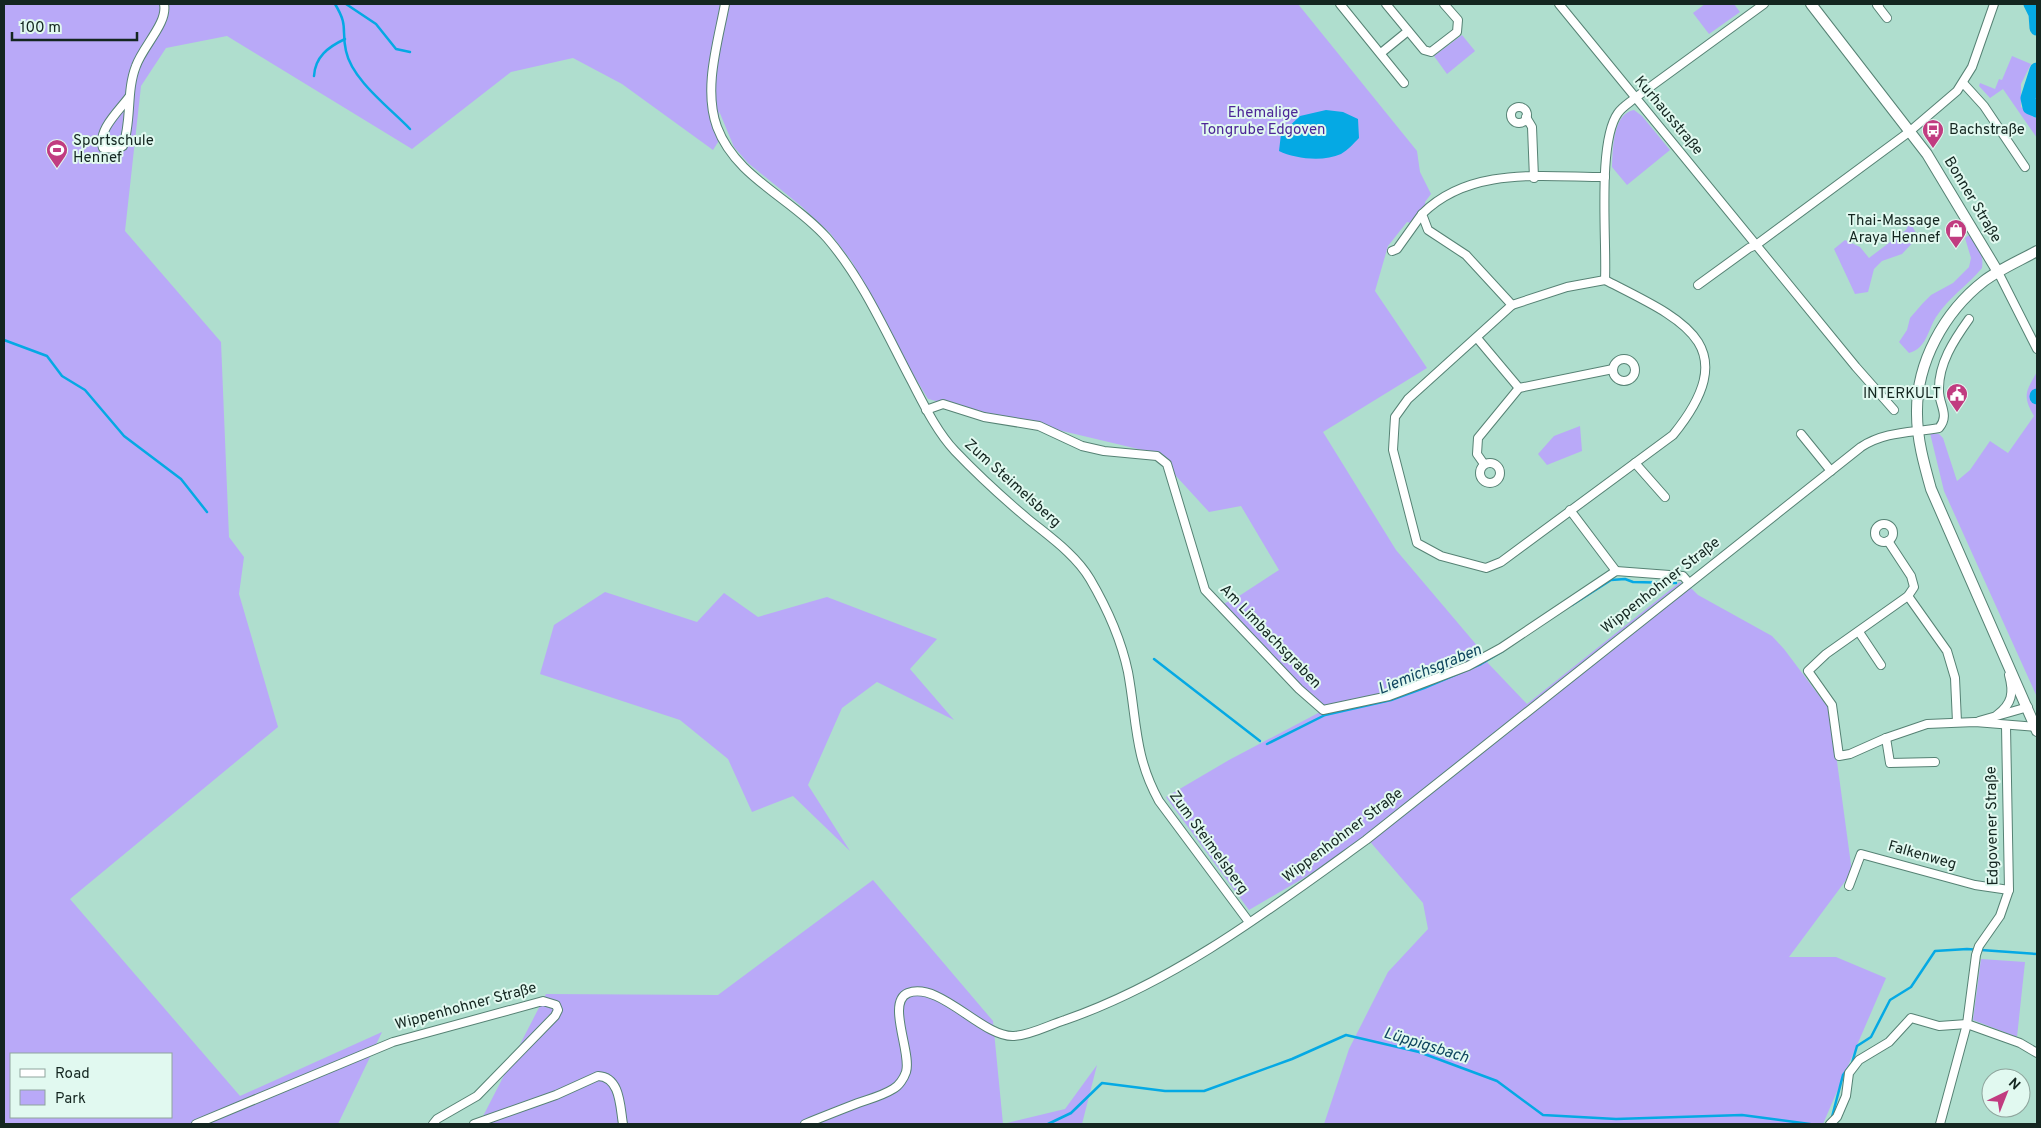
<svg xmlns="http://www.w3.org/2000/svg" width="2041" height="1128" font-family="Overpass,sans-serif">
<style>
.green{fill:#b9a9f8;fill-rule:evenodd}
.water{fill:#05a9e4}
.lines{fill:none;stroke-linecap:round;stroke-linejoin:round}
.stream{stroke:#05a9e4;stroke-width:2.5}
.river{stroke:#05a9e4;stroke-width:15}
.minor-casing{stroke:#568274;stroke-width:10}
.major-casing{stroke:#568274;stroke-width:12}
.minor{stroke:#fff;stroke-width:8}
.major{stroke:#fff;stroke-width:10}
.labels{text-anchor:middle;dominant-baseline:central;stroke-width:4;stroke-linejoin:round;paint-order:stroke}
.park-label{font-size:15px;fill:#4d2697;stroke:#e1f9f0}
.street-label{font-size:15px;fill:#142620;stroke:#e1f9f0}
.poi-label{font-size:15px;fill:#142620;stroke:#e1f9f0;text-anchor:start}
.water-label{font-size:16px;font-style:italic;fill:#0f465f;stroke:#e1f9f0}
</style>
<rect width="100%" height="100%" fill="#afdece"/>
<g class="green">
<path d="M4 4H1298L1417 151 1420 172 1431 194 1425 202 1426 208 1414 224 1407 222 1388 246 1375 291 1427 368 1323 432 1396 550 1485 655V660L1527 704 1680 582 1690 587 1698 595 1772 636 1784 649 1830 710 1852 872 1789 957H1836L1886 978 1823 1124H1324L1349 1049 1388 972 1428 929 1423 903 1366 837 1309 875 1249 910 1166 797 1229 760 1322 711 1221 605 1236 598 1279 570 1241 506 1209 512 1155 453 928 399 899 351 852 262 830 233 801 206 748 163 734 147 719 111 720 139 713 150 622 84 573 58 511 72 412 149 227 36 166 48 141 86 125 231 221 342 229 537 244 557 239 594 278 727 70 899 240 1096 382 1032 338 1124H4ZM11 1054H171V1117H11Z"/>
<path d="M1705 4H1734L1740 12 1709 34 1693 13Z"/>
<path d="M1462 35 1475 51 1447 74 1434 56Z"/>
<path d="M2012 56 2031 64 2021 84V107L2037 119V138L2003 89 1990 98 1979 86 1980 83 1995 89 1999 79 2002 80Z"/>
<path d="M2037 64V117L2024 108V85Z"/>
<path d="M1634 110 1642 116 1670 150 1627 185 1612 167C1613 151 1612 114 1634 110Z"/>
<path d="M1910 222 1918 237 1902 254 1882 261 1874 269 1868 292 1855 294 1834 249 1845 240 1860 247 1869 258 1906 230Z"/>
<path d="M1969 235C1978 245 1984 254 1982 268 1968 285 1948 298 1936 317 1928 330 1926 349 1909 353L1899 342 1907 330 1910 318 1923 303 1931 295 1953 283 1969 267 1971 258 1965 238Z"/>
<path d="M2037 372V697L1944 491 1930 433 1939 434 1943 438 1957 481 1970 470 1990 441 2008 453 2034 416C2022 396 2026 391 2037 372Z"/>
<path d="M1580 426 1582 451 1547 465 1538 454 1554 436Z"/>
<path d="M605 592 697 622 724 593 758 617 827 597 937 639 910 669 954 720 877 682 842 708 808 785 850 851 793 796 752 812 728 759 680 720 540 674 554 625Z"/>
<path d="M873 880 993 1021 1003 1124 1065 1109 1097 1065 1082 1124H479L546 994 718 995Z"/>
<path d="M1981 959 2025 962 2017 1037 1973 1020Z"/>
</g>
<path class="water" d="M1326 110 1343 112 1358 119 1359 138C1354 143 1348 150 1341 154 1324 162 1295 159 1279 151L1281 134 1300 116Z"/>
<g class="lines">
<g class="stream">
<path d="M335 4C349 27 341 29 346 51 352 80 390 108 410 129"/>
<path d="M346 4 376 24 396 49 410 52"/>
<path d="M314 76C315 57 328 47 345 39"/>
<path d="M4 340 47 356 62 376 85 390 124 436 181 479 207 512"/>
<path d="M1572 605 1611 580 1625 579 1633 582 1676 583"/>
<path d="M1154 659 1260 741"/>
<path d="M1267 744 1325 715 1391 700 1424 688 1481 664 1503 651"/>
<path d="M1832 1117 1843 1075 1852 1063 1857 1046 1871 1037 1890 1000 1911 987 1935 951 1967 949 2037 954"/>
<path d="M1048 1124 1071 1113 1102 1083 1165 1091H1204L1292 1059 1346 1035 1419 1052 1497 1081 1543 1115 1616 1119 1742 1115 1810 1124"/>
</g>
<g class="river">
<path d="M2031 4 2036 14 2037 28"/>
<path d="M2037 70 2028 98 2030 107 2037 110"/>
<path d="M2037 396V397"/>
</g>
<g class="minor-casing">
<g id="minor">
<path d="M725 4C718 42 703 89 717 127 736 178 792 198 827 238 863 280 886 333 912 382 924 405 937 432 955 451 978 475 1003 498 1028 519 1050 537 1076 555 1090 579 1107 608 1121 639 1128 672 1137 721 1134 756 1159 801L1249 922"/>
<path d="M1340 4 1404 83"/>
<path d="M1386 4 1424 50 1431 52 1457 32 1458 20 1444 4"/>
<path d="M1559 4 1856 367 1894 410"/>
<path d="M1879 4 1877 5 1887 18"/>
<path d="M1381 53 1408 31"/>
<path d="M1964 84 1984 106 2025 167"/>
<path d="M129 97C119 111 97 130 103 148L117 149 123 146C132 121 126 91 136 66 143 46 168 23 164 4"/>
<circle cx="1519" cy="115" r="8"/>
<path d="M1526 117 1532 127 1534 178"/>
<path d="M1605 177C1542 177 1470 166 1422 214L1428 230 1466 255 1512 305 1408 399 1395 417 1393 450 1417 543 1441 556 1486 568 1501 562 1673 435C1747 344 1681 319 1605 280"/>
<path d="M1392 251 1397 249 1422 214"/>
<path d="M1998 272 2037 349"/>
<path d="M1605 280C1607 241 1597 142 1618 113 1622 107 1629 103 1635 98L1764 4"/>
<path d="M1698 285 1749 248 1756 245 1909 132 1957 91 1972 67 1994 4"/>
<path d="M1512 305 1567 287 1605 280"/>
<path d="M1477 338 1519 388"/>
<circle cx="1624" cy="370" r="11"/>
<path d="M926 410 943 404 984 417 1039 426 1082 446 1104 451 1157 456 1167 464 1205 590 1299 689 1323 710 1389 696 1468 666 1501 648 1616 571 1683 576 1689 583"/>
<path d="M1801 434 1831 471"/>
<circle cx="1490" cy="473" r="10"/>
<path d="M1635 463 1665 497"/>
<path d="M1484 464 1477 454 1478 438 1519 388 1613 369"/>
<path d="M1570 510 1616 571"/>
<circle cx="1884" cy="533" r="9"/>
<path d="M1888 541 1911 576 1914 587 1908 596 1826 654 1808 671 1832 705 1839 756 1850 754 1886 738 1927 724 1975 722 2036 727"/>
<path d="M1908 596 1947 651 1955 678 1957 722"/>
<path d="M1859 632 1881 665"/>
<path d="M1997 715C2012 704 2014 693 2009 675"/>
<path d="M1979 721 2028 707"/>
<path d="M1886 738 1890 763 1935 762"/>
<path d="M1849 886 1861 854 1975 885 2009 890"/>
<path d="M196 1124 393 1042 543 1001 556 1005 558 1010 555 1016 477 1096 437 1119 433 1124"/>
<path d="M474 1124 556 1095 598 1076C621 1077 620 1108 623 1124"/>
<path d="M805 1124C822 1117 840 1110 858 1103 869 1099 882 1096 893 1089 899 1086 904 1078 906 1072 912 1053 886 1002 908 993 940 981 983 1038 1014 1036 1031 1035 1049 1025 1065 1020 1175 982 1272 908 1366 840L1861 447C1886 431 1911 433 1939 428 1950 415 1939 405 1939 391 1938 364 1954 340 1969 319"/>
<path d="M1830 1124 1837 1117 1846 1096 1849 1073 1859 1060 1889 1042 1911 1018 1939 1026 1967 1024 2020 1043 2037 1053"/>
<path d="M1940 1124 1967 1024 1976 955 1979 946 2000 916 2009 890 2006 726"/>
</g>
</g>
<g class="major-casing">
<g id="major">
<path d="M1811 4 1927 154 1998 272"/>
<path d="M2037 251C2019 261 2000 269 1984 281 1944 312 1916 363 1917 414 1917 439 1924 464 1931 489L2037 731"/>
</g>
</g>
<use href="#minor" class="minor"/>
<use href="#major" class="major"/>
</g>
<defs>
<g id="bus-pin" transform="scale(1.125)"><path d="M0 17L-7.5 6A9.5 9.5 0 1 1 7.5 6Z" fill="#c13c80" stroke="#e1f9f0"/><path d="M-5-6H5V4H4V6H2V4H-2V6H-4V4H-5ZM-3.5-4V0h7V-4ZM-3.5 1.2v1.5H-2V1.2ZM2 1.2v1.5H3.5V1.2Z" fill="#fff"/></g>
<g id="stadium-pin" transform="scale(1.125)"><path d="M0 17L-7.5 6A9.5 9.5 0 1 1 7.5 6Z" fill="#c13c80" stroke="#e1f9f0"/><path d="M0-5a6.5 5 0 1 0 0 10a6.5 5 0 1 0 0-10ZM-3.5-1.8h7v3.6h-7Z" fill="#fff"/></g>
<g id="shop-pin" transform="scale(1.125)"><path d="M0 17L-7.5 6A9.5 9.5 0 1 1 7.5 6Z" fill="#c13c80" stroke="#e1f9f0"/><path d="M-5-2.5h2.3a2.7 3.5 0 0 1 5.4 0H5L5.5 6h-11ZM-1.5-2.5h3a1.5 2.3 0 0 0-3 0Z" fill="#fff"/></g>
<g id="civic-pin" transform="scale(1.125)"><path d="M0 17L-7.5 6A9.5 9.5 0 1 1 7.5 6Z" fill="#c13c80" stroke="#e1f9f0"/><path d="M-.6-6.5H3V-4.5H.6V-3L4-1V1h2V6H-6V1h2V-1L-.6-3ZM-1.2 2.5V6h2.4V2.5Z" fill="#fff"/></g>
</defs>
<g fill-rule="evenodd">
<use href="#bus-pin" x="1933" y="130"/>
<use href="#stadium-pin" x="57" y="150"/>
<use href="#shop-pin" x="1956" y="230"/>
<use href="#civic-pin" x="1957" y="394"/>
</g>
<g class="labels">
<g class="park-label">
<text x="1263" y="113">Ehemalige<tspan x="1263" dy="17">Tongrube Edgoven</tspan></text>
</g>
<g class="street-label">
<text transform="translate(1668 116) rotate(50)">Kurhausstraße</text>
<text transform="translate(1972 200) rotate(59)">Bonner Straße</text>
<text transform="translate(1012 484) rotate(42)">Zum Steimelsberg</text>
<text transform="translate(1661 586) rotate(-38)">Wippenhohner Straße</text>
<text transform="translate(1270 637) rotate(46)">Am Limbachsgraben</text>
<text transform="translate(1993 826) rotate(-91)">Edgovener Straße</text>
<text transform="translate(1343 836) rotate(-37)">Wippenhohner Straße</text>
<text transform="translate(1208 843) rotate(54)">Zum Steimelsberg</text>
<text transform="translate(1922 856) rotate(16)">Falkenweg</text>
<text transform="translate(466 1007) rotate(-15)">Wippenhohner Straße</text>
</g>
<g class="poi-label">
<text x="1949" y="130">Bachstraße</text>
<text x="73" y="141">Sportschule<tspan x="73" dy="17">Hennef</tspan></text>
<text x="1940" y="221" text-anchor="end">Thai-Massage<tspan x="1940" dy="17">Araya Hennef</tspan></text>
<text x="1941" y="394" text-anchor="end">INTERKULT</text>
</g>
<g class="water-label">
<text transform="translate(1430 670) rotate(-22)">Liemichsgraben</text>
<text transform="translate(1426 1046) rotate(17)">Lüppigsbach</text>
</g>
</g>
<rect width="2041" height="1128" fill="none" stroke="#142620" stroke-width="10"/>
<rect x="10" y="1053" width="162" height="65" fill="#e1f9f0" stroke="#8fa59d"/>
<rect x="20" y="1069" width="25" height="8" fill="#ffffff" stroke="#8fa59d"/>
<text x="55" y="1078" font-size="15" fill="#142620">Road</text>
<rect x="20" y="1090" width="25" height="15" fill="#b9a9f8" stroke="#8fa59d"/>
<text x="55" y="1103" font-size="15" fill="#142620">Park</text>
<g transform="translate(2006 1093) rotate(43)"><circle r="24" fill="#e1f9f0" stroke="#8fa59d"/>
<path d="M0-4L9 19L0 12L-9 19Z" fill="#c13c80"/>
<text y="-8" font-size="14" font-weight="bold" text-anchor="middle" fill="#142620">N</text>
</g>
<path d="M12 32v8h125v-8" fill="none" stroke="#142620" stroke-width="2.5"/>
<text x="20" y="32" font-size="15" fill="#142620" stroke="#e1f9f0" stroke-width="4" paint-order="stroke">100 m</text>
</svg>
